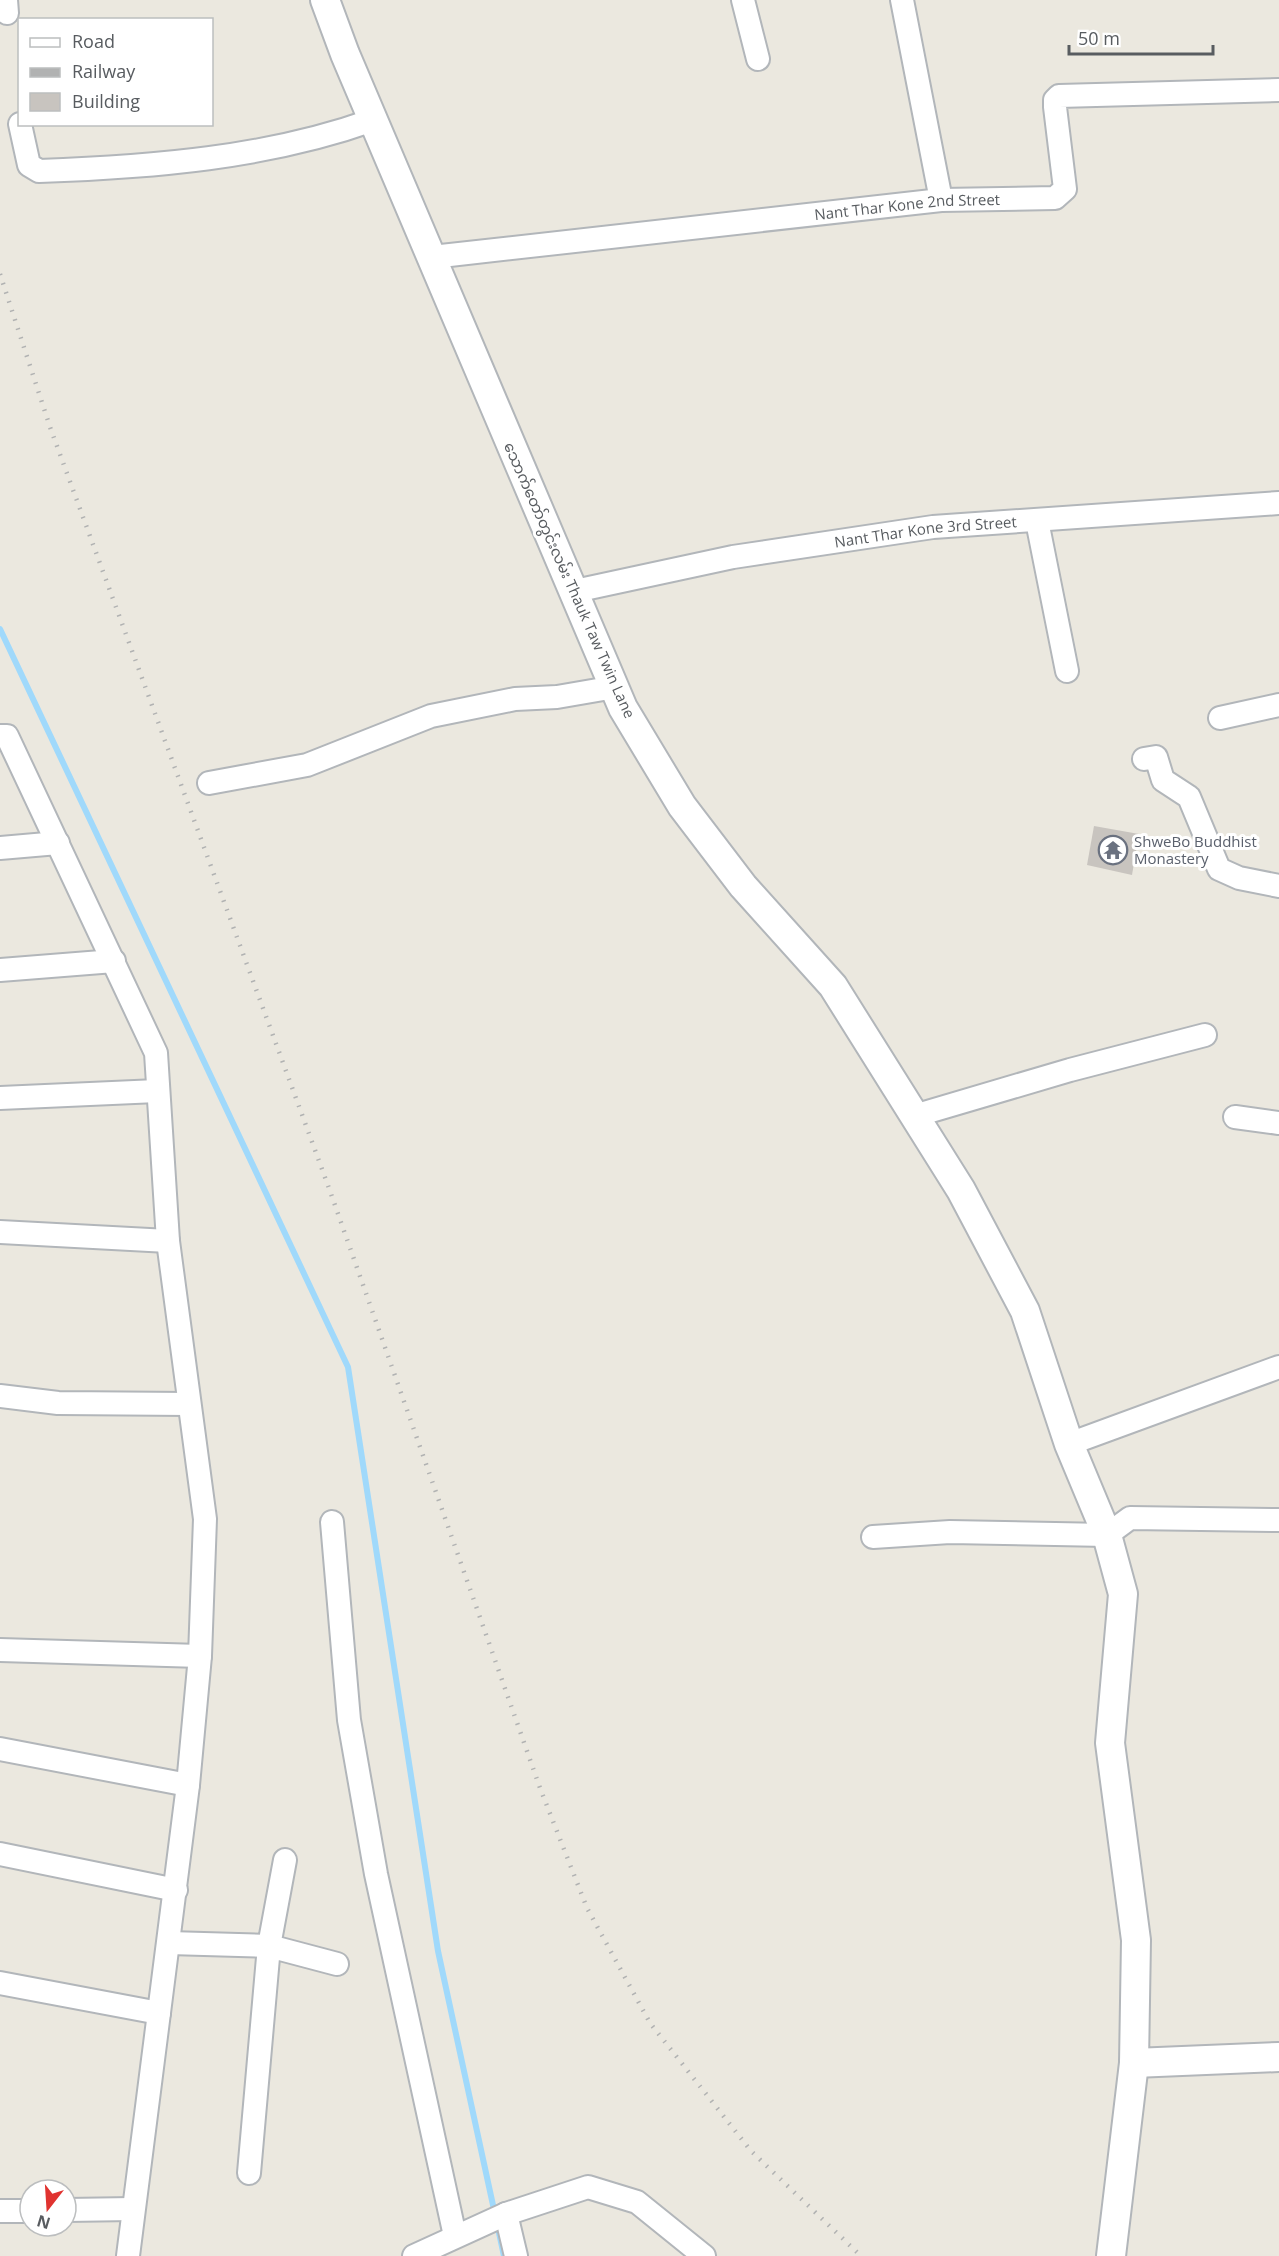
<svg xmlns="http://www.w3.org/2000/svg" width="1279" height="2256" font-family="'Open Sans','Noto Sans Myanmar',sans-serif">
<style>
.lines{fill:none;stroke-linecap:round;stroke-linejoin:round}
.stream{stroke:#a0d9fb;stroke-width:6}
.building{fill:#c8c4bf}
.minor-casing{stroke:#b2b6ba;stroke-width:26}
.tertiary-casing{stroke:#b2b6ba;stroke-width:32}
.minor{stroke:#fff;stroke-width:22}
.tertiary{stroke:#fff;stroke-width:28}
.rail{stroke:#b1b2b2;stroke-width:4.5;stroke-dasharray:1.5 8;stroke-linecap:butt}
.labels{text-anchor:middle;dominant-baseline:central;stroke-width:6;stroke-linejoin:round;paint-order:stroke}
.street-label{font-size:15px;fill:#585c60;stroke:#fff}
.worship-label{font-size:15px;fill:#5b616d;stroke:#fff;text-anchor:start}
</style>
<rect width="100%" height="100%" fill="#ebe8df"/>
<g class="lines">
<path class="stream" d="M0 629 348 1367 438 1951 504 2256"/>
</g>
<path class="building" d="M1094 826 1139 834 1132 875 1087 865Z"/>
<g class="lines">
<g class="minor-casing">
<g id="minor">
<path d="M6 0 7 13"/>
<path d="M743 0 758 59"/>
<path d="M902 0 941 200"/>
<path d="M20 124 29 165 39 171C151 167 267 158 373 120"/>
<path id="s1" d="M432 257 941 200 1055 198 1065 189 1055 107V100L1059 96 1279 90"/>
<path d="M1037 521 1067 671"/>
<path id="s2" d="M575 591 733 557 933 527 1279 503"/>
<path d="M1220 718 1279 705"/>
<path d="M0 736H7L156 1053 168 1241 205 1519 200 1656 188 1785 128 2256"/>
<path d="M1144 759 1156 757 1163 780 1189 797 1219 869 1239 878 1279 886"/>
<path d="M209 783 307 765 431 716 515 699 557 697 615 687"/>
<path d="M0 848 58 843"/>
<path d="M0 970 114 961"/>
<path d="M0 1098 157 1091"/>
<path d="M914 1116 1070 1070 1205 1035"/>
<path d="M1235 1117 1279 1123"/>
<path d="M0 1232 168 1241"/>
<path d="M0 1396 58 1403 189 1404"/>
<path d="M1069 1444 1279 1367"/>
<path d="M332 1522 349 1720 376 1874 455 2236"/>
<path d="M873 1537 950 1532 1107 1535 1130 1518 1279 1520"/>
<path d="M0 1650 200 1656"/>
<path d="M0 1749 188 1785"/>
<path d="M0 1854 176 1890"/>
<path d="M169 1943 269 1946 285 1860"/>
<path d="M0 1983 159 2013"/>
<path d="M249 2173 269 1946 337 1964"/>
<path d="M66 2210 133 2209"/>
<path d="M0 2211H30"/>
<path d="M506 2214 516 2256"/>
<path d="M414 2256 506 2214 588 2187 637 2202 704 2256"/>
</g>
</g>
<g class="tertiary-casing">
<g id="tertiary">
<path d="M325 0 345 54 623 708 682 806 743 886 833 986 961 1190 1025 1311 1069 1444 1107 1535 1123 1594 1110 1743 1136 1940 1134 2063 1279 2057"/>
<path d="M1111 2256 1134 2063"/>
</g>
</g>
<use href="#minor" class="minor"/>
<use href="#tertiary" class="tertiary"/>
<path class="rail" d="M0 274 50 427 330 1191 540 1788 587 1908 650 2023 751 2151 861 2256"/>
</g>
<defs>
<g id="temple-ring" transform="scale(1.5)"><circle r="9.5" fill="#fff" stroke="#6b7280" stroke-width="1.5"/><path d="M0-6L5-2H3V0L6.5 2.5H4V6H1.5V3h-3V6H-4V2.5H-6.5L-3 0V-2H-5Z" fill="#6b7280"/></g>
</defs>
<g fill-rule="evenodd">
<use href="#temple-ring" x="1113" y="850"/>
</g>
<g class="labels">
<g class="street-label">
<text stroke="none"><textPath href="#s1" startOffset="478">Nant Thar Kone 2nd Street</textPath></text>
<text stroke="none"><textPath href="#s2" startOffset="356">Nant Thar Kone 3rd Street</textPath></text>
<text transform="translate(570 580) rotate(66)">သောက်တော်တွင်းလမ်း Thauk Taw Twin Lane</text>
</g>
<g class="worship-label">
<text x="1134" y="841">ShweBo Buddhist<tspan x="1134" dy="17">Monastery</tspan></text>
</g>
</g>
<rect x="18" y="18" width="195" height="108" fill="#ffffff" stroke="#bcbebf" stroke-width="1.5"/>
<rect x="30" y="38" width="30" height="9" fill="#ffffff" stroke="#bcbebf" stroke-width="1.5"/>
<text x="72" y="48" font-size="18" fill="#585c60">Road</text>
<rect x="30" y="68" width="30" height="9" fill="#b1b2b2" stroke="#bcbebf" stroke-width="1.5"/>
<text x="72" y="78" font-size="18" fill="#585c60">Railway</text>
<rect x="30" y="93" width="30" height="18" fill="#c8c4bf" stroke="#bcbebf" stroke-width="1.5"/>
<text x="72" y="108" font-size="18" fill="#585c60">Building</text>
<g transform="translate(48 2208) rotate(197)"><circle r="28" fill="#ffffff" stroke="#bcbebf" stroke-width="1.5"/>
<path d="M0-4.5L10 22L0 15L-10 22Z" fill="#e03330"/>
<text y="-9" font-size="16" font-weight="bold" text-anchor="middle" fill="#585c60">N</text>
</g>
<path d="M1069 45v9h144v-9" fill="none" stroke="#585c60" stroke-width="3"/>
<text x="1078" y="45" font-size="18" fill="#585c60" stroke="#ffffff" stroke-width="4.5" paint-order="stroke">50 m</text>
</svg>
